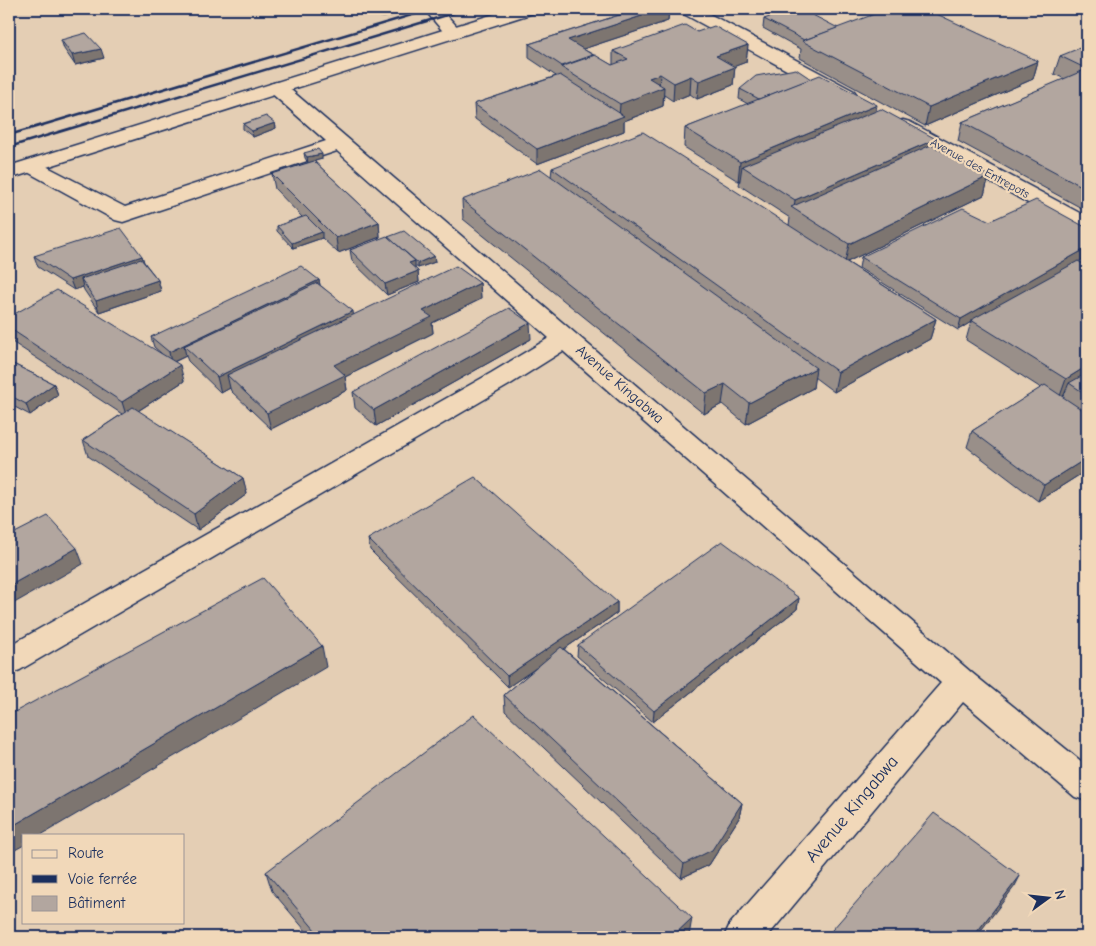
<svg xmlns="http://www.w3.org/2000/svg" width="1096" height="946" font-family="'Comic Neue',sans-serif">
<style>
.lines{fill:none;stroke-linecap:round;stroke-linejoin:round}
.minor-casing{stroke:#1b2f5e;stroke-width:3}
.major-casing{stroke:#1b2f5e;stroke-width:3}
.minor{fill:#f1d8b9;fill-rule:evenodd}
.major{fill:#f1d8b9;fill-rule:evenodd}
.rail{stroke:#1b2f5e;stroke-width:2.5}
.wall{fill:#998f89;stroke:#1b2f5e}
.shaded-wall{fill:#7d746f;stroke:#1b2f5e}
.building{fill:#b2a69f;stroke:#1b2f5e}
.labels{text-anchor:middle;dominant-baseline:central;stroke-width:4.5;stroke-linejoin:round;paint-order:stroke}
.far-street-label{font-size:12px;fill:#1b2f5e;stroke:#f1d8b9}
.street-label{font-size:15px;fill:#1b2f5e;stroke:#f1d8b9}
.near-street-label{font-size:18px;fill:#1b2f5e;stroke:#f1d8b9}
</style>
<rect width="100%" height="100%" fill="#e4ceb4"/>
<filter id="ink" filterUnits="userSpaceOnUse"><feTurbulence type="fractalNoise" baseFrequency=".02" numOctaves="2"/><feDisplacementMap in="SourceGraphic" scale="10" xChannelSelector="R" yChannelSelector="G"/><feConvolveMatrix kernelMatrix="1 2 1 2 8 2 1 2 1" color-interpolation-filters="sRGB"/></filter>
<g filter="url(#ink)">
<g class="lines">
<g class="minor-casing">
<g id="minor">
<path d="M356 9H404L401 13 384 16 359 13Z"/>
<path d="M424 9H441L462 32 459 36 453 37 447 36Z"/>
<path d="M679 9H700L854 91 857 95 854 99 847 101 840 99 682 13Z"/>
<path d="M277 82 284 84 972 673 1087 766V801L1075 797 963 702 767 937H724L730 924 941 683 563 351 509 385 20 670 9 674V646L491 373 549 338 337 151 123 222 115 220 24 170 21 166 24 162 31 160 38 162 125 207 326 141 270 92 267 88 270 84Z"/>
<path d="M903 120 910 122 1087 217V233L1079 231 896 130 893 126 896 122Z"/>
</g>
</g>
<g class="major-casing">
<path id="major" d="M510 9H536L533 13 9 179V166Z"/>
</g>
<use href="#minor" class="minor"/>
<use href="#major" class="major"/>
<g class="rail">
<path d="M9 135 432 9"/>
<path d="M9 147 467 9"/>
</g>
</g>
<g class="wall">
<path d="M638 9H669L668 21 583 49 612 65H613V51L697 32 748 45 746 62 735 66 733 85 697 99 690 94 673 101 664 95 663 106 624 121V131L537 164 475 119 474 104 556 76 529 58V44Z"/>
<path d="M764 19 838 28 1038 61 1033 79 925 126 800 58 801 49 763 28Z"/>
<path d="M61 40 104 58 75 65 64 49Z"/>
<path d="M1087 49V211L958 141 962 122 1065 79 1054 74 1060 56Z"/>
<path d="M811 79 876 111 934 147 989 176 984 195 847 262 936 319 930 339 834 392 814 377 813 388 746 424 722 404 704 414 463 219 462 200 551 177 552 168 789 225 790 218 739 185 740 180 738 181 684 147 685 128 748 104 739 99 740 89Z"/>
<path d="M275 123 276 128 253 137 243 129V124Z"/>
<path d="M304 153 322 159 314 161 379 222 380 237 338 253 322 238 293 248 277 231V226L302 217 275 189 272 174 308 163 305 158Z"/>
<path d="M388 237 434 256 435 262 418 268 415 266V268L418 271 419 282 387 295 352 261 350 250Z"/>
<path d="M34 256H142L144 262 158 280 161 291 99 312 84 290 83 287 74 290 38 267Z"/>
<path d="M861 257 1079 262 1087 266V470L1038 501 967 447 972 431 1041 388 966 340 971 322 958 330 859 268Z"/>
<path d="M319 280 320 285 353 315 480 283 481 299 432 323 433 333 345 377 347 390 271 429 231 391 230 388 221 393 188 361 186 356 174 362 184 381 138 411 243 478 247 494 198 530 88 456 83 440 122 414 9 340V317L162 354 154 347 151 337Z"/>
<path d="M531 339 376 426 355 408 353 392Z"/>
<path d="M9 362 54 384 58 395 30 415 9 404Z"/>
<path d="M368 539 617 602V613L564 649 742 803 739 818 709 865 681 878 505 711 504 695 541 664 508 687 370 550Z"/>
<path d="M799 598 797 609 653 722 577 656 578 645Z"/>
<path d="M266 872 689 936 688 937H311L272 891Z"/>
</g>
<g class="shaded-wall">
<path d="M663 9H669L668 21 568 54V40Z"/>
<path d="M748 45 746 62 715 74 716 56Z"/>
<path d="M101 49 104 58 75 65 72 55Z"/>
<path d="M1038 61 1033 79 925 126 929 107Z"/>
<path d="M735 67 733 85 697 99 699 81Z"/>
<path d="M660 74 659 89 664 87 663 106 624 121V131L537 164V149L619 118 620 104 649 78Z"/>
<path d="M691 76 690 94 673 101 674 83Z"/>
<path d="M877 105 873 124 742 166 740 180 738 181 740 162Z"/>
<path d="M275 123 276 128 253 137 252 131Z"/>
<path d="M936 139 932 158 794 209 795 200Z"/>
<path d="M322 154V159L308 163 307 157Z"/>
<path d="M989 176 984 195 845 263 849 244Z"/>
<path d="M379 222 380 237 338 253 336 238Z"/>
<path d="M322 232V238L293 248 292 243Z"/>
<path d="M1087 248V257L973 321 971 320V322L958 330 961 319Z"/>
<path d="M142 256 145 266 81 279 83 287 74 290 70 280Z"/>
<path d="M434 256 435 262 418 268V263Z"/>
<path d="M415 261V271L409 263Z"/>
<path d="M418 271 419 282 387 295 385 284Z"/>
<path d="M158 280 161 291 99 312 96 301Z"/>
<path d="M319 280 321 291 184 346 186 356 171 363 169 352Z"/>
<path d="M480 283 481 299 432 323 433 333 345 377 347 390 271 429 267 413 334 365 423 311Z"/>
<path d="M353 311 355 327 227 375 230 388 221 393 217 377Z"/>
<path d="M936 319 930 339 834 392 838 372Z"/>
<path d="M530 323 531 339 376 426 374 410Z"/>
<path d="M180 365 184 381 127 418 122 402Z"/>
<path d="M1087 366V381L1069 383 1064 395 1059 399 1066 379Z"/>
<path d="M816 368 813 388 746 424 749 403Z"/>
<path d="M54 384 58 395 30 415 26 404Z"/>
<path d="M725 384 722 404 704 414 706 393Z"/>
<path d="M1087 458V470L1038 501 1044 485Z"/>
<path d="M243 478 247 494 198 530 194 514Z"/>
<path d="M77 548 83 564 9 606V586Z"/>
<path d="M799 598 797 609 653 722 654 711Z"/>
<path d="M617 602V613L508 687 507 676Z"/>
<path d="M322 646 326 667 41 835H24V845L15 850 9 839V828Z"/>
<path d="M742 803 739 818 709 865 681 878 684 864Z"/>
<path d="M1020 876 1015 886 976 937H973Z"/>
<path d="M692 918 689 936 688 937H672Z"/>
</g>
<g class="building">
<path d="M638 9H663L568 40 593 55 562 66 529 44Z"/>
<path d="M792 9H801L838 28 804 40 764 19Z"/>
<path d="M888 9H926L1038 61 929 107 802 41Z"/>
<path d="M685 25 697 32 714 26 748 45 716 56 735 67 699 81 691 76 674 83 660 74 649 78 664 87 620 104 561 67 595 55 612 65 628 59 613 51Z"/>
<path d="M86 33 101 49 72 55 61 40Z"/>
<path d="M1082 47 1087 49V69L1060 56Z"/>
<path d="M796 69 811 79 759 99 740 89 756 76Z"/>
<path d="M1087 69V189L962 122Z"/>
<path d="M560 75 624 116 537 149 474 104Z"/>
<path d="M820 75 877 105 740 162 685 128Z"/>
<path d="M881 109 936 139 795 200 742 166Z"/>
<path d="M266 116 275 123 252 131 243 124Z"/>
<path d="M643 132 936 319 838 372 552 168Z"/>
<path d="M931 145 989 176 849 244 791 207Z"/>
<path d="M318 149 322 154 307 157 304 153Z"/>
<path d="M314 161 379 222 336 238 272 174Z"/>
<path d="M541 169 816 368 749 403 725 384 706 393 462 200Z"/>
<path d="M1036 200 1087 228V248L961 319 861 257 963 208 990 221Z"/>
<path d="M306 216 322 232 292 243 277 226Z"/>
<path d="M121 228 142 256 70 280 34 256Z"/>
<path d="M404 231 434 256 418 263 388 237Z"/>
<path d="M387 236 415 261 409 263 418 271 385 284 350 250Z"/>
<path d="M141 259 158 280 96 301 81 279Z"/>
<path d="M1078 261 1087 266V366L1066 379 971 320Z"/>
<path d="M301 266 319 280 169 352 151 337Z"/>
<path d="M456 266 480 283 423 311 432 317 334 365 345 375 267 413 227 375Z"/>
<path d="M317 283 353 311 217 377 184 346Z"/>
<path d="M57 290 180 365 122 402 9 328V317Z"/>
<path d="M509 308 530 323 374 410 353 392Z"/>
<path d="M9 362 54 384 26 404 9 395Z"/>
<path d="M1087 373V395L1069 383Z"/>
<path d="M1045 385 1087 413V458L1044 485 972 431Z"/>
<path d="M133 407 243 478 194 514 83 440Z"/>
<path d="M475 477 617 602 507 676 368 539Z"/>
<path d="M48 516 77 548 9 586V536Z"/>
<path d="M722 541 799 598 654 711 578 645Z"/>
<path d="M263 578 322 646 9 828V715Z"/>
<path d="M561 647 742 803 712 850 684 864 504 695Z"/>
<path d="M474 715 692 918 672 937H321L266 872Z"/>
<path d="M934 813 1020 876 973 937H826Z"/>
</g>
</g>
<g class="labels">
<g class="far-street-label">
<text transform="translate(980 168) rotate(29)">Avenue des Entrepots</text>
</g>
<g class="street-label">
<text transform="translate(620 384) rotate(41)">Avenue Kingabwa</text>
</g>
<g class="near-street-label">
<text transform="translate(852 809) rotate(-50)">Avenue Kingabwa</text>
</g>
</g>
<rect width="1096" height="946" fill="none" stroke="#f1d8b9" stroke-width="30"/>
<rect x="15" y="15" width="1066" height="916" fill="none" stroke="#1b2f5e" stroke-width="2" filter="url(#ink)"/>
<rect x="22" y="834" width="162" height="90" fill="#f1d8b9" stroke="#9b9495"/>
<rect x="32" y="850" width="25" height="8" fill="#f1d8b9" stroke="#9b9495"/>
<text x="68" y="858" font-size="15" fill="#1b2f5e">Route</text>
<rect x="32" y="875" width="25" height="8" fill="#1b2f5e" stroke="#9b9495"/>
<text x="68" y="884" font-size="15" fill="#1b2f5e">Voie ferrée</text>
<rect x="32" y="896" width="25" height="15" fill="#b2a69f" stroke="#9b9495"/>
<text x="68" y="908" font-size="15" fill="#1b2f5e">Bâtiment</text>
<g transform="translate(1048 898) rotate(75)" stroke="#f1d8b9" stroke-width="4" paint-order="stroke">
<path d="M0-4L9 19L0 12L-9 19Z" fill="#1b2f5e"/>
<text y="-8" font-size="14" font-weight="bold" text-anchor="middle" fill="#1b2f5e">N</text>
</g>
</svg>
